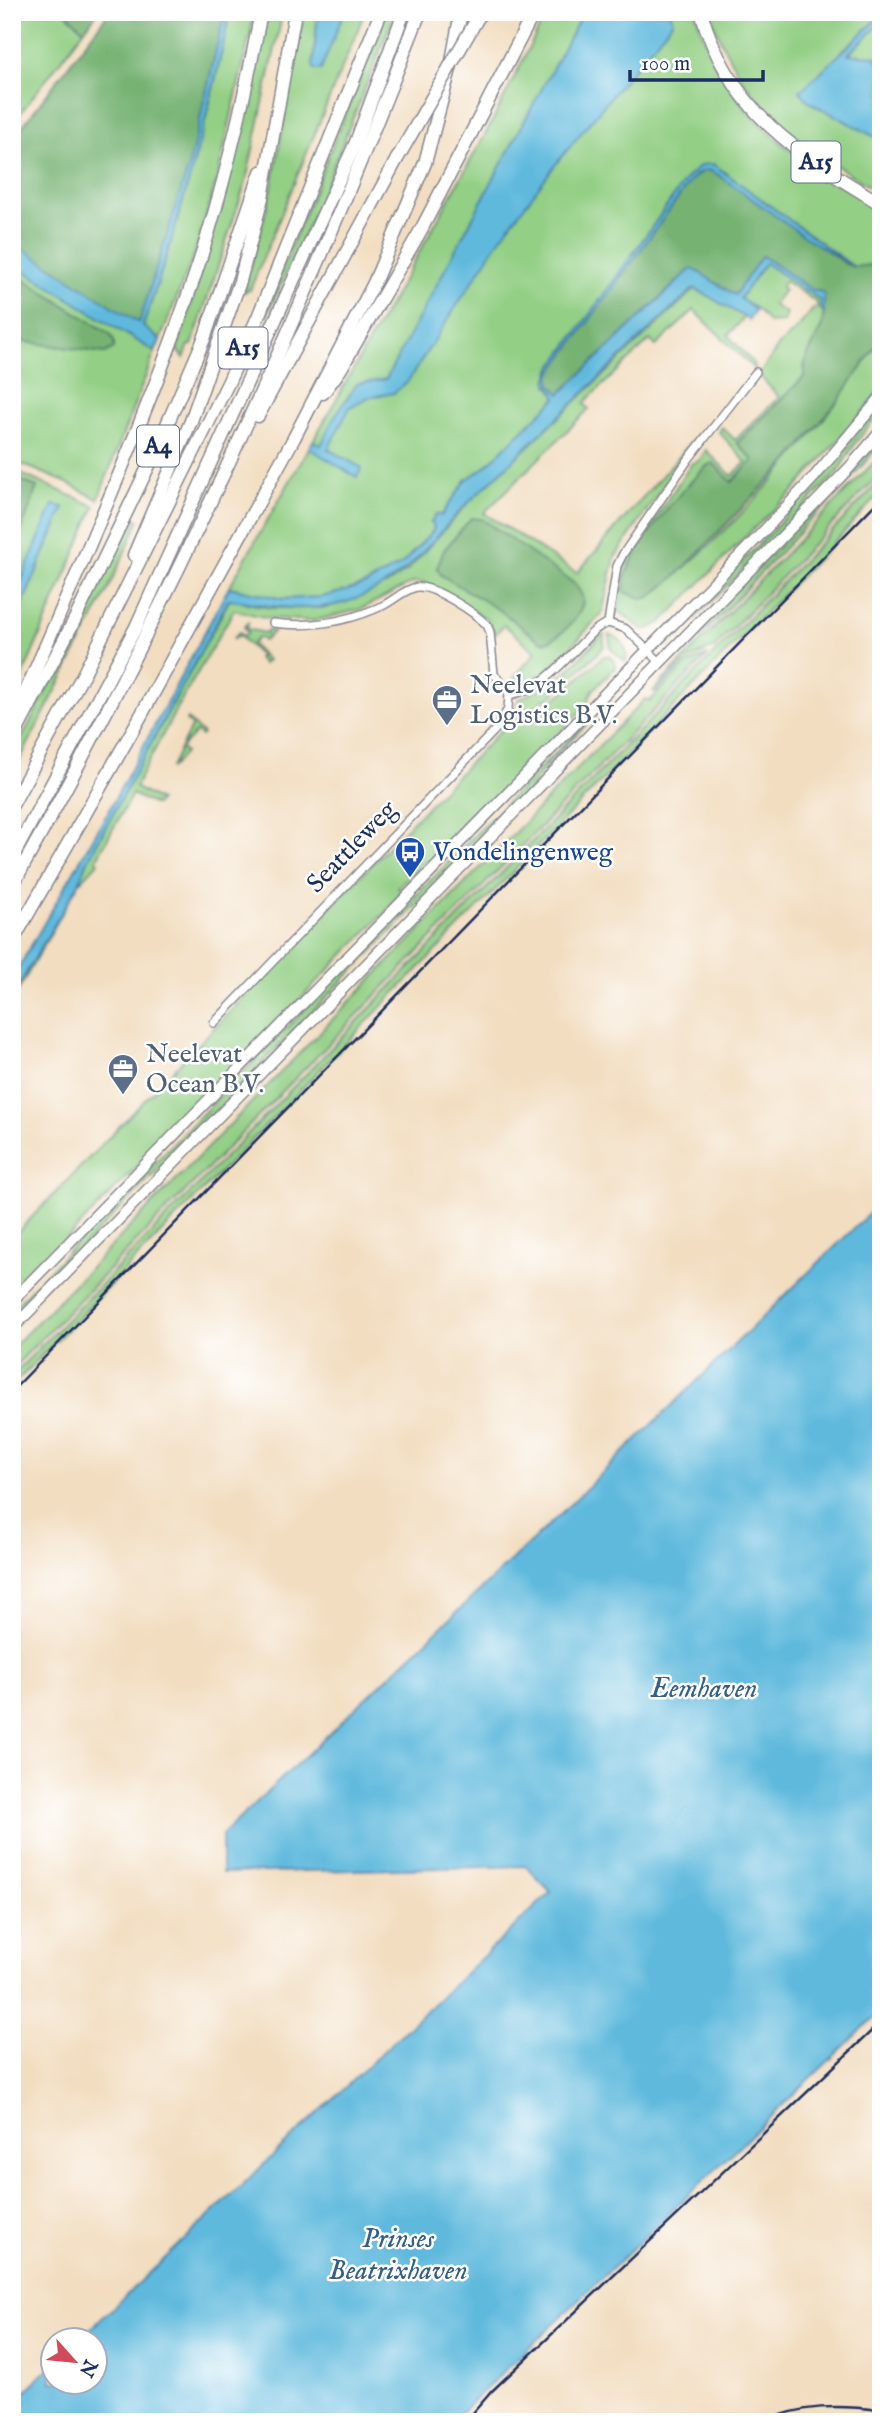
<svg xmlns="http://www.w3.org/2000/svg" width="893" height="2434" font-family="'IM FELL English',serif">
<style>
.green{fill:#93cf84;stroke:#577f71;stroke-width:2}
.forest{fill:#76b272;stroke:#487068;stroke-width:2}
.water{fill:#5fb9dd;stroke:#3d749e;stroke-width:2}
.lines{fill:none;stroke-linecap:round;stroke-linejoin:round}
.stream{stroke:#5fb9dd;stroke-width:2.5}
.minor-casing{stroke:#86868f;stroke-width:10}
.secondary-casing{stroke:#86868f;stroke-width:13}
.motorway-casing{stroke:#86868f;stroke-width:15}
.minor{stroke:#fff;stroke-width:7}
.secondary{stroke:#fff;stroke-width:10}
.motorway{stroke:#fff;stroke-width:12}
.rail{stroke:#1b2f5e;stroke-width:2.5}
.motorway-bridge-casing{stroke:#86868f;stroke-width:15;stroke-linecap:butt}
.motorway-bridge{stroke:#fff;stroke-width:12}
.labels{text-anchor:middle;dominant-baseline:central;stroke-width:5;stroke-linejoin:round;paint-order:stroke}
.shield{fill:#fff;stroke:#5f6d8e;stroke-width:2}
.shield-label{font-size:24px;font-weight:bold;fill:#1b2f5e}
.service-label{font-size:26px;fill:#4e5e75;stroke:#fff;text-anchor:start}
.street-label{font-size:26px;fill:#1b2f5e;stroke:#fff}
.transit-label{font-size:26px;fill:#164399;stroke:#fff;text-anchor:start}
.water-label{font-size:28px;font-style:italic;fill:#335f8a;stroke:#fff}
</style>
<rect width="100%" height="100%" fill="#fff"/>
<filter id="ink" filterUnits="userSpaceOnUse"><feTurbulence type="fractalNoise" baseFrequency=".0143" numOctaves="2"/><feDisplacementMap in="SourceGraphic" scale="14" xChannelSelector="R" yChannelSelector="G"/><feConvolveMatrix kernelMatrix="1 2 1 2 8 2 1 2 1" color-interpolation-filters="sRGB"/></filter>
<filter id="wash" filterUnits="userSpaceOnUse"><feTurbulence type="fractalNoise" baseFrequency=".00686" numOctaves="4" result="noise"/><feDisplacementMap in="SourceGraphic" scale="28" xChannelSelector="R" yChannelSelector="G"/><feGaussianBlur stdDeviation="1.57" result="paint"/><feColorMatrix in="noise" values="0 0 0 0 0 0 0 0 0 0 0 0 0 0 0 0 0 1.4 0 .05"/><feComposite in="paint" operator="in"/></filter>
<g filter="url(#wash)">
<rect width="100%" height="100%" fill="#f2ddc0"/>
<g class="green">
<path d="M12 12H65L84 30 15 120 12 118Z"/>
<path d="M230 12H255L217 179 195 252 160 340 143 327C178 224 209 119 230 12Z"/>
<path d="M266 12H283L246 181 192 345H189L184 358 177 350 195 290Z"/>
<path d="M304 12H318L313 65 320 70 344 12H365L250 290 244 292 271 191Z"/>
<path d="M387 12H396L318 204 265 320 281 271Z"/>
<path d="M547 12H695C729 121 790 152 881 209V264L854 267 713 164 701 166 687 178 552 367 548 386 558 397 484 468 467 479 441 516 437 514 431 522 434 524 433 531 402 564 366 584 345 591 322 597 282 599 229 587 309 448 357 477 361 469 313 441 491 124Z"/>
<path d="M710 12H881V16L842 51 809 102 881 140V194C803 145 739 105 710 12Z"/>
<path d="M881 23V68L875 56 848 55Z"/>
<path d="M764 262 820 300 821 309 824 312 822 326 805 361 804 377 737 443 753 460 732 482 713 463 708 465C685 486 619 560 624 592L650 597C739 525 819 435 881 338V388L866 408 793 492 748 534 662 622 649 629H642L618 610 617 601 622 568 692 463 699 461 706 450 732 476 746 462 719 432 722 427 735 440 779 397 759 375 780 344 794 332 814 308H818L816 302 785 281 781 288 784 290 773 305 786 313 784 322 769 323 757 309 740 299Z"/>
<path d="M12 263 155 352 98 499 65 482 12 460V340L105 353 110 334 12 272Z"/>
<path d="M695 289 745 317 728 335 753 363 755 370 694 310 656 346 650 340 584 403 589 409 484 513 577 573 700 432 615 557 602 613 560 659 542 674 530 682 511 686 509 684 536 652 504 625 495 634 487 619 425 582H414L361 609 313 621 269 618 234 610 177 708 135 787 159 801 155 805 132 794 96 860 99 862 79 883 12 1002V997L79 883 88 860 230 599 269 608H326L388 584 409 569 468 503Z"/>
<path d="M881 402V411L856 442 837 473 670 644 659 646 774 529 838 458Z"/>
<path d="M881 440V444L860 468 699 638 706 622Z"/>
<path d="M881 455V473L714 648 685 661 655 692 653 691Z"/>
<path d="M12 470 95 506 12 701V629L64 507 53 505 12 602V562L15 555 12 552V531L18 536 37 487 12 477Z"/>
<path d="M881 480V492L843 533 12 1386V1376L641 730Z"/>
<path d="M133 517 139 520 108 590 12 775V757L90 606Z"/>
<path d="M248 623 247 629 266 633 267 630 274 631 264 641 259 637 252 644 267 660 263 664 258 658 260 656 239 635 233 639 239 632 244 636 248 633 244 627Z"/>
<path d="M604 634V646L602 649 547 700 545 698 530 711 517 706 518 700 566 673 598 638Z"/>
<path d="M609 635C623 637 628 649 626 662L611 649Z"/>
<path d="M708 655 12 1369V1348L645 699 650 701 685 665Z"/>
<path d="M604 656H609L615 662V668L593 690 585 707 453 843 427 863 425 861 398 887 402 891 388 909 12 1295V1238L498 733 516 718 532 720Z"/>
<path d="M603 704 605 706 549 762 532 787 12 1319V1309Z"/>
<path d="M187 719 203 734 201 736 196 732 181 748 185 753 170 769 192 725 186 721Z"/>
</g>
<g class="forest">
<path d="M65 12H98L84 30Z"/>
<path d="M109 12H225L189 166 139 324 12 242V140Z"/>
<path d="M705 170 714 172 846 264 854 267 881 264V338L839 400 790 459 675 577 650 597 643 599 624 592C619 560 684 486 708 465L713 463 732 482 753 460 737 443 804 377 805 361 822 326 824 311 818 290H812L762 256 735 295 697 271 687 272 560 394 550 384V376L554 369 691 180Z"/>
<path d="M12 272 110 334 114 341V348L105 353 12 340Z"/>
<path d="M12 477 37 487 19 537 12 531Z"/>
<path d="M471 518 482 519 575 584C578 588 582 594 583 599 584 615 559 638 546 642L540 641 502 612 441 575 437 568 444 550Z"/>
</g>
<g class="water">
<path d="M225 12H230C208 121 179 222 143 326L160 340 155 352 12 263V242L139 323 189 166Z"/>
<path d="M318 12H344L321 70H315L313 65Z"/>
<path d="M583 12H670L673 21 559 160 502 236 408 381 394 393 369 397 350 407 328 449 362 468 357 477 353 475 309 448 313 441 321 445 335 416 357 384 386 379Z"/>
<path d="M881 16V23L848 54 875 56 881 68V140L809 102 800 91Z"/>
<path d="M713 164 854 267 805 237 714 172C705 167 697 173 691 180L554 369 550 376 551 384 560 394 692 268 735 295 762 256 812 290 822 292 824 295V312L821 310 820 300 765 263 740 298 755 310 749 320 696 289 692 290C618 359 545 430 471 500 429 540 410 581 350 601 309 615 271 606 229 599L88 860 79 883 12 997V979L108 812 229 587 282 599 322 597 345 591 366 584 402 564 433 531 434 525 431 523 436 514 441 516 467 479 484 468 557 397 547 381 552 367 687 178 701 165Z"/>
<path d="M53 505 64 507 12 629V602Z"/>
<path d="M881 1202V2011L451 2422H12V2404L52 2366V2382H94V2340L80 2339 551 1892 526 1866 222 1873V1835L554 1520Z"/>
</g>
<g class="lines">
<path class="stream" d="M12 118 15 120 12 124"/>
</g>
</g>
<g filter="url(#ink)">
<g class="lines">
<g class="minor-casing">
<g id="minor">
<path d="M608 623 626 629 660 662"/>
<path d="M509 695C539 691 562 664 582 643 590 635 597 626 608 623L617 566 623 554 688 460 756 372"/>
<path d="M214 1023 496 729 508 709 509 695 507 689 494 674 490 632 487 625C475 613 434 585 417 587 405 589 394 600 384 605 348 622 312 628 273 623"/>
</g>
</g>
<g class="secondary-casing">
<g id="secondary">
<path d="M12 1301 762 533 815 476 881 397"/>
<path d="M12 1329 850 467 881 431"/>
</g>
</g>
<g class="motorway-casing">
<g id="motorway">
<path d="M701 12C729 111 798 154 881 204"/>
<path d="M323 393 340 370 421 230 534 12"/>
<path d="M258 416 397 159"/>
<path d="M134 555 191 421 240 281 262 198 295 12"/>
<path d="M12 723C76 576 143 428 195 275 224 189 244 101 261 12"/>
<path d="M12 740 75 619 153 457 204 339 261 172"/>
<path d="M12 805 83 675 228 383 258 317 381 12"/>
<path d="M12 858 136 627 356 142 404 12"/>
<path d="M12 886C170 606 304 312 420 12"/>
<path d="M12 942 138 721 294 438 374 283 425 163 452 61 461 12"/>
</g>
</g>
<use href="#minor" class="minor"/>
<use href="#secondary" class="secondary"/>
<use href="#motorway" class="motorway"/>
<g class="rail">
<path d="M12 1391 881 498"/>
<path d="M465 2422 492 2391 881 2022"/>
<path d="M763 2422C801 2404 840 2405 881 2410"/>
</g>
<g class="motorway-bridge-casing">
<path id="motorway-bridge" d="M397 159 481 12"/>
</g>
<use href="#motorway-bridge" class="motorway-bridge"/>
</g>
</g>
<defs>
<g id="office-pin" transform="scale(1.575)"><path d="M0 17L-7.5 6A9.5 9.5 0 1 1 7.5 6Z" fill="#5c6f8a" stroke="#fff"/><path d="M-6-3h4V-5.5h4V-3h4V5H-6ZM-1-4.5V-3h2v-1.5ZM-6 0V1H6V0Z" fill="#fff"/></g>
<g id="bus-pin" transform="scale(1.575)"><path d="M0 17L-7.5 6A9.5 9.5 0 1 1 7.5 6Z" fill="#1a4fb4" stroke="#fff"/><path d="M-5-6H5V4H4V6H2V4H-2V6H-4V4H-5ZM-3.5-4V0h7V-4ZM-3.5 1.2v1.5H-2V1.2ZM2 1.2v1.5H3.5V1.2Z" fill="#fff"/></g>
</defs>
<g fill-rule="evenodd">
<use href="#office-pin" x="447" y="700"/>
<use href="#bus-pin" x="410" y="852"/>
<use href="#office-pin" x="123" y="1069"/>
</g>
<g class="labels">
<g class="shield">
<rect x="791.5" y="141.5" width="49" height="41" rx="5"/>
<rect x="218.5" y="327.5" width="49" height="41" rx="5"/>
<rect x="137" y="425.5" width="42" height="41" rx="5"/>
</g>
<g class="shield-label">
<text x="816" y="162">A15</text>
<text x="243" y="348">A15</text>
<text x="158" y="446">A4</text>
</g>
<g class="service-label">
<text x="470" y="685">Neelevat<tspan x="470" dy="30">Logistics B.V.</tspan></text>
<text x="146" y="1054">Neelevat<tspan x="146" dy="30">Ocean B.V.</tspan></text>
</g>
<g class="street-label">
<text transform="translate(352 847) rotate(-46)">Seattleweg</text>
</g>
<g class="transit-label">
<text x="433" y="852">Vondelingenweg</text>
</g>
<g class="water-label">
<text x="704" y="1689">Eemhaven</text>
<text x="398" y="2239">Prinses<tspan x="398" dy="32">Beatrixhaven</tspan></text>
</g>
</g>
<rect width="893" height="2434" fill="none" stroke="#fff" stroke-width="42"/>
<g transform="translate(74 2361) rotate(117)"><circle r="33" fill="#ffffff" stroke="#a4acbf" stroke-width="2"/>
<path d="M0-5L12 26L0 18L-12 26Z" fill="#d1495b"/>
<text y="-10" font-size="19" font-weight="bold" text-anchor="middle" fill="#1b2f5e">N</text>
</g>
<path d="M630 70v10h133v-10" fill="none" stroke="#1b2f5e" stroke-width="3.5"/>
<text x="641" y="70" font-size="21" fill="#1b2f5e" stroke="#ffffff" stroke-width="5" paint-order="stroke">100 m</text>
</svg>
